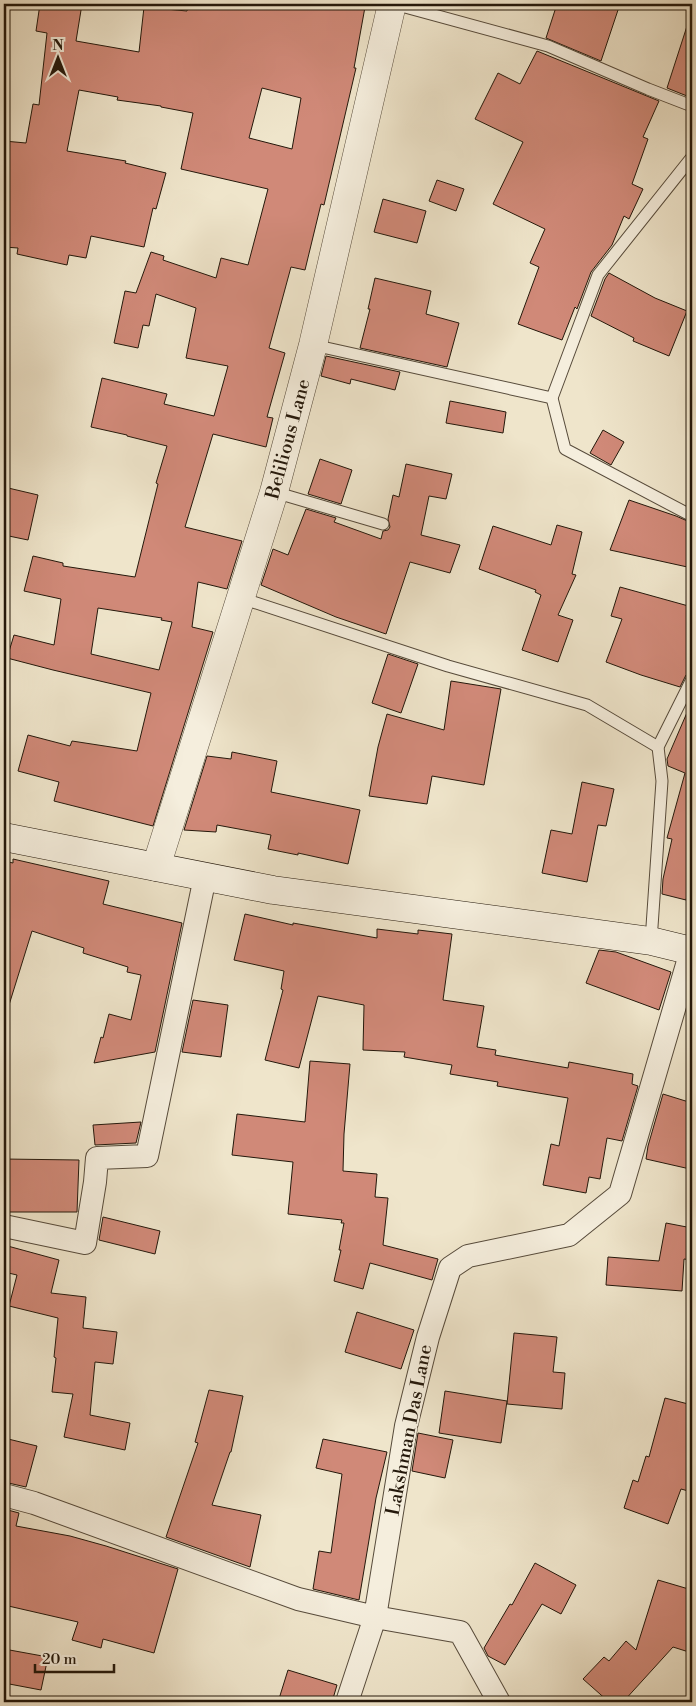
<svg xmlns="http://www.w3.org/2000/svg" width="696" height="1706" font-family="'Libre Bodoni',serif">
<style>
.building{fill:#d08978;stroke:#24180b;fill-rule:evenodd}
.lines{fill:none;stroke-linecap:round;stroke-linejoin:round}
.service-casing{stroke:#574b3b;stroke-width:13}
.minor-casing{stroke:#574b3b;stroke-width:24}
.tertiary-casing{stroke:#574b3b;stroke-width:29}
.secondary-casing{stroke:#24180b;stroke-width:29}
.service{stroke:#f5eedd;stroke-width:11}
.minor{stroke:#f5eedd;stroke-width:22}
.tertiary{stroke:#f5eedd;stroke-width:28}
.secondary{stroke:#f5eedd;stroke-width:28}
.labels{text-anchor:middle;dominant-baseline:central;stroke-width:4;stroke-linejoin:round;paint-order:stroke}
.street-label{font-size:19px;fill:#24180b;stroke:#f5eedd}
</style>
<rect width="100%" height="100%" fill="#efe5cb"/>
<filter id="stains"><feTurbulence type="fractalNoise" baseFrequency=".004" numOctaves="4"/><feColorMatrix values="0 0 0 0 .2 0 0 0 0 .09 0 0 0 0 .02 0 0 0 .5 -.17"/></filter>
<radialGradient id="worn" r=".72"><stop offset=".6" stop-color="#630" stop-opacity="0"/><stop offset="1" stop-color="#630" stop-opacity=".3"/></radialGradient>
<g class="building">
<path d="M40 4H82L76 41 139 52 144 7 187 11 188 4H350L365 7 354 68H356L324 205 321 204 305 270 291 267 269 348 285 353 267 417 273 418 266 447 213 434 185 527 242 541 227 589 198 582 192 627 213 632 153 826 54 801 59 782 18 771 28 735 70 746 72 741 137 751 151 693 53 670 7 658 14 635 54 645 61 599 24 591 33 556 63 563V566L135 577 158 484 156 483 167 446 127 436V435L91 427 102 378 167 394 164 404 214 416 228 366 186 358 196 308 156 294 149 326 143 325 138 348 114 343 125 291 136 293 151 252 164 256 163 260 216 278 221 258 248 265 268 189 181 169 193 113 161 107V106L117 100 118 97 79 90 67 151 126 161 125 163 166 173 156 209 153 208 144 247 91 236 86 258 69 255 67 265 17 254 18 248 4 247V141L26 143 33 104 39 105 47 33 36 31ZM262 88 301 98 292 149 249 138ZM98 608 162 618 161 620 172 622 159 670 91 654Z"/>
<path d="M557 4H620L601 61 546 38Z"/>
<path d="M688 23H692V98L667 88Z"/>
<path d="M537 51 659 101 643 137 648 139 632 184 643 189 629 219 624 216 612 245 591 272 577 309 575 307 562 340 518 324 539 267 530 263 545 229 493 204 523 142 475 119 498 73 520 84Z"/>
<path d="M437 180 464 189 456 211 429 201Z"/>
<path d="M383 199 426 211 417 243 374 232Z"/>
<path d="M609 273 655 298 687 311 669 356 633 341 634 338 591 316 605 279Z"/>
<path d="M375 278 431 291 426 314 459 323 447 367 360 348 370 309H368Z"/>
<path d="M326 356 400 372 395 390 351 379 350 384 321 376Z"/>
<path d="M450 401 506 412 503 433 446 423Z"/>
<path d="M603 430 624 442 611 465 590 453Z"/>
<path d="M320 459 352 470 341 504 308 494Z"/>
<path d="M406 464 452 474 446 499 429 496 421 535 460 545 450 573 410 562 386 634 336 617 261 585 273 549 288 555 306 509 336 518 334 522 381 539 383 531 388 530 390 527 388 519 393 495 399 497Z"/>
<path d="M4 487 38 495 28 540 4 535Z"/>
<path d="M629 500 676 516 692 523V568L610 550Z"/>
<path d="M557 525 582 532 572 574 576 575 558 615 573 620 558 662 522 650 541 595 535 592 536 590 479 569 493 526 551 545Z"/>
<path d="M620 587 692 607V672L686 675 680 687 641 675 606 662 622 619 611 616Z"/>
<path d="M388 654 418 664 401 713 372 703Z"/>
<path d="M451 681 501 689 484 785 432 776 427 804 369 796 378 747 387 714 444 730Z"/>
<path d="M692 701V872L686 900 662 894 663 879 672 839 667 838 685 773 668 766 667 759Z"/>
<path d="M232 752 277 761 271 792 360 810 348 864 298 853V855L268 849 271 835 217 825 216 832 184 830 207 756 231 759Z"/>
<path d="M582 782 614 789 606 826 598 825 587 882 542 873 551 830 572 834Z"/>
<path d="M13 859 109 881 103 904 182 923 155 1052 94 1063 101 1037 103 1038 109 1014 131 1020 141 975 127 972 128 967 83 953 84 948 32 931 9 1005 4 1004V861L13 863Z"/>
<path d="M245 914 293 925V923L377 938V929L418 934V930L452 934 443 1000 484 1006 477 1047 496 1050 495 1055 568 1068 569 1062 633 1074 632 1084 638 1086 622 1141 607 1138 600 1179 589 1177 586 1193 543 1185 551 1144 559 1146 568 1098 497 1086 498 1082 450 1074 452 1065 404 1057 405 1052 363 1050 364 1005 318 996 299 1068 265 1060 283 990 281 989 284 971 234 960Z"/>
<path d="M599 950 616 952 671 972 659 1010 586 983Z"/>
<path d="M193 1000 228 1005 221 1057 182 1052Z"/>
<path d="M310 1061 350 1064 344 1134 343 1171 377 1174 375 1197 388 1198 383 1245 438 1259 432 1280 370 1263 363 1289 334 1281 341 1250H339L344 1223H341L342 1220 288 1214 293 1162 232 1155 237 1114 305 1122Z"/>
<path d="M663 1094 692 1103V1158L690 1169 646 1159 648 1146Z"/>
<path d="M141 1122 136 1143 95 1145 93 1125Z"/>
<path d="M4 1159 79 1160 77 1212H4Z"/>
<path d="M103 1217 160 1231 155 1254 99 1240Z"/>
<path d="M666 1223 692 1228V1260L684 1259 682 1291 606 1285 608 1257 659 1261Z"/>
<path d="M4 1245 59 1260 51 1293 86 1297 83 1328 117 1332 113 1364 95 1362 90 1415 130 1423 125 1450 64 1437 73 1394 52 1392 56 1358 54 1357 58 1318 9 1306 17 1275 4 1272Z"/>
<path d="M357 1312 414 1330 401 1369 345 1352Z"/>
<path d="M514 1333 557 1337 553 1372 565 1373 562 1409 507 1404Z"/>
<path d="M209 1390 243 1396 231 1452H230L212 1505 261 1515 250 1567 166 1537 198 1443 195 1442Z"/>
<path d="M445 1391 507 1401 501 1443 439 1433Z"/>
<path d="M665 1398 692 1405V1492L681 1489 668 1524 624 1508 633 1480 638 1482 646 1456 649 1457Z"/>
<path d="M418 1433 453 1440 445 1478 412 1471Z"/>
<path d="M4 1438 37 1446 26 1487 4 1482Z"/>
<path d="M323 1439 387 1452 376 1498 359 1600 313 1589 319 1551 331 1553 342 1474 316 1468Z"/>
<path d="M4 1509 19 1513 16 1526 70 1536 106 1546 178 1569 154 1653 103 1639 101 1648 72 1640 78 1622 4 1605Z"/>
<path d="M535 1563 576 1585 561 1614 542 1604 505 1665 488 1656 484 1648 510 1604 512 1605Z"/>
<path d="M658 1580 692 1590V1653L673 1647 623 1702H609L583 1679 604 1657 609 1661 626 1641 636 1650Z"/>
<path d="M4 1649 48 1657 41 1690 4 1683Z"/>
<path d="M288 1670 337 1685 332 1702H278Z"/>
</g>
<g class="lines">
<g class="service-casing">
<g id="service">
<path d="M394 4 548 46 648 89 692 106"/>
<path d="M692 157 598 275 552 398 565 449 692 516"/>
<path d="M313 345 552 398"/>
<path d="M274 492 383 524"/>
<path d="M241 598 448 666 587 705 658 747"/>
<path d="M651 941 662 781 658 747 692 679"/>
</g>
</g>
<g class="minor-casing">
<g id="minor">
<path d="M4 1226 85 1243 95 1182 97 1158 147 1156 205 877"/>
<path d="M4 1495 34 1503 298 1599 375 1617 406 1426 428 1337 450 1268 468 1256 569 1235 620 1194 691 951"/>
<path d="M347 1702 375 1617 460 1632 499 1702"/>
</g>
</g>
<g class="tertiary-casing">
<path id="tertiary" d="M156 867 274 492 313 345 392 4"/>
</g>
<g class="secondary-casing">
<path id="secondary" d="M4 837 273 890 651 941 692 951"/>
</g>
<use href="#service" class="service"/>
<use href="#minor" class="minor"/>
<use href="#tertiary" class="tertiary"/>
<use href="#secondary" class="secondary"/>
</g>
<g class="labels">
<g class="street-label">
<text transform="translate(288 439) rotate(-75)">Belilious Lane</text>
<text transform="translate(409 1430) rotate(-79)">Lakshman Das Lane</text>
</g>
</g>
<rect width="696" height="1706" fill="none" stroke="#efe5cb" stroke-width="20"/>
<rect x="5" y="5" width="686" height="1696" fill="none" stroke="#24180b" stroke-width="2.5"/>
<rect x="10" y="10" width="676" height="1686" fill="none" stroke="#24180b"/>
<g transform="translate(58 58)" stroke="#f5eedd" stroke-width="4" paint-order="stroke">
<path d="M0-4L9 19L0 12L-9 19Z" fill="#24180b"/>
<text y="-8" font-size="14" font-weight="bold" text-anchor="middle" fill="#24180b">N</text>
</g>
<path d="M35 1664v8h79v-8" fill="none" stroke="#24180b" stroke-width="2.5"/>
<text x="42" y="1664" font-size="15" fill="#24180b" stroke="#f5eedd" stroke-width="4" paint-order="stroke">20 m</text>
<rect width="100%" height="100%" filter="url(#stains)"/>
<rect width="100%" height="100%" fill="url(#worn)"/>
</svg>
